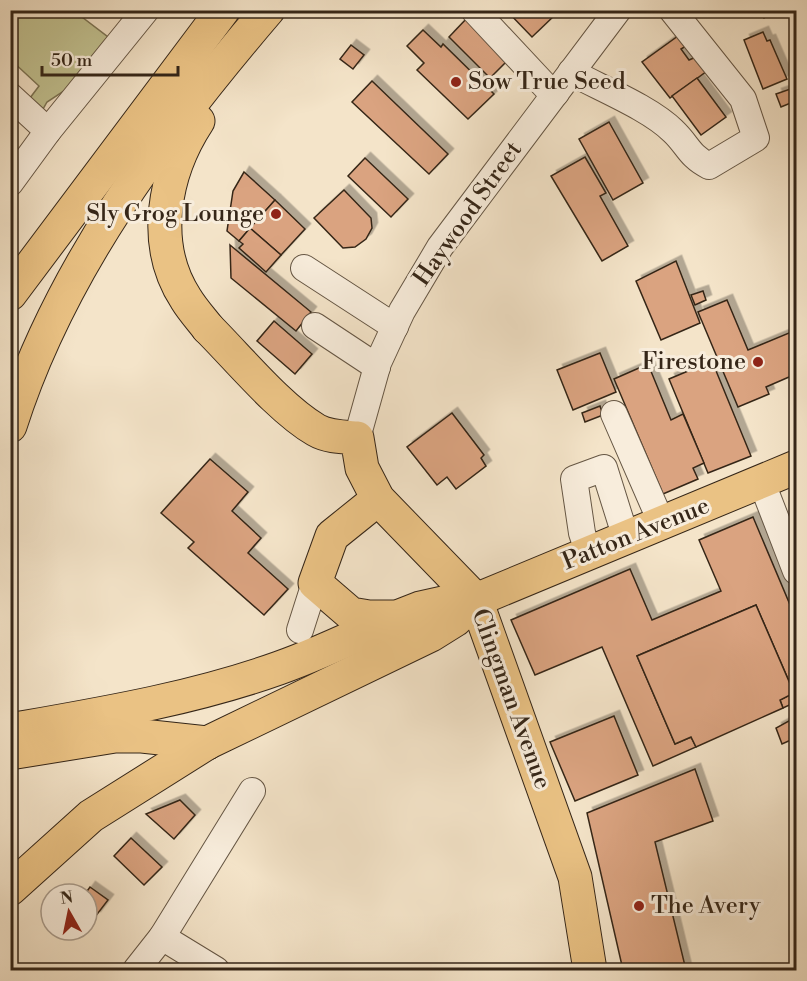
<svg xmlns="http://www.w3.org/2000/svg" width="807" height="981" font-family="'Libre Bodoni',serif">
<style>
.green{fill:#c2c291;stroke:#7c7454;stroke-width:1.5}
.building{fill:#daa380;stroke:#352618;stroke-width:1.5;filter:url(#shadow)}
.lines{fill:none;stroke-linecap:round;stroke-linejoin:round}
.minor-casing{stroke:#655644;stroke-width:28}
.major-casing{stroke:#352618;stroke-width:35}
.highway-casing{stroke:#352618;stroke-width:35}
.minor{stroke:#f8eddc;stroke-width:26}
.major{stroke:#eac284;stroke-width:33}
.highway{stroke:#eac284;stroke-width:33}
.poi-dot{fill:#8f2418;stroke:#f8eddc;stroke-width:2}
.labels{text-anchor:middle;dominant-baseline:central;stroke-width:6;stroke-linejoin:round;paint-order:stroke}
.poi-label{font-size:24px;fill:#352618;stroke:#f8eddc;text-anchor:start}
.street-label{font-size:24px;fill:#352618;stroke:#f8eddc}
</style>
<defs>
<filter id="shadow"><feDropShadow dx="5.5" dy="-5.5" stdDeviation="0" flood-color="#0004"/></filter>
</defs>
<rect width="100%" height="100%" fill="#f4e4c9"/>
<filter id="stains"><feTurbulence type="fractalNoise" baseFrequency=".00333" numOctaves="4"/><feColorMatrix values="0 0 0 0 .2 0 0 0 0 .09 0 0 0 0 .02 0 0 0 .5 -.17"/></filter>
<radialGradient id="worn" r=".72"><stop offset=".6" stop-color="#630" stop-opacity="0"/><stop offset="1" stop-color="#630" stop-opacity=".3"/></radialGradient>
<path class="green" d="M10 11H74L108 37 67 89 47 102 43 109 30 98 39 86 11 60Z"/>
<g class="building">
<path d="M506 10H553L556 14 532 37Z"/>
<path d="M759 10H775L764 18Z"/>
<path d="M468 17 510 58 490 78 449 37Z"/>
<path d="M423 30 441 47 443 44 494 94 468 119 417 70 424 63 407 46Z"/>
<path d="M763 32 767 41 770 40 787 79 763 89 744 40Z"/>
<path d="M678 36 686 46 681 49 689 60 696 57 707 71 670 98 642 62Z"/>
<path d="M351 45 364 55 353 69 340 59Z"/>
<path d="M697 78 726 117 701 135 672 96Z"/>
<path d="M372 81 448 154 429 174 352 102Z"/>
<path d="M796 87V110L793 102 781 107 776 94Z"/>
<path d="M609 122 643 183 613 200 579 139Z"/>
<path d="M585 157 606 193 600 196 628 246 602 261 551 176Z"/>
<path d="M365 158 408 199 391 217 348 176Z"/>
<path d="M244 172 275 200 239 241 227 231 233 191Z"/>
<path d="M344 190 371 218 372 228 366 239 355 247 343 248 314 218Z"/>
<path d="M275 200 305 229 281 255 250 228Z"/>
<path d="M250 228 281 255 266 272 239 248 243 244 239 241Z"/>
<path d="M230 245 311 312 296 331 231 278Z"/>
<path d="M676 261 700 323 661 340 636 281Z"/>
<path d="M703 291 706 300 695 305 691 295Z"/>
<path d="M727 300 748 350 796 330V374L766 387 769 394 738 407 698 312Z"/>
<path d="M274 321 312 354 295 374 257 341Z"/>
<path d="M600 353 616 392 573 410 557 370Z"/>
<path d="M712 361 751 456 708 473 669 379Z"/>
<path d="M648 364 671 420 683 414 704 463 693 468 698 479 663 494 614 379Z"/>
<path d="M600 406 603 415 585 422 582 413Z"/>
<path d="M452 413 484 455 481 458 486 466 456 489 447 477 437 485 407 447Z"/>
<path d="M210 459 248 492 232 511 261 538 248 553 288 589 264 615 188 548 194 542 161 513Z"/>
<path d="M753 517 796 619V702L783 708 780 700 794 693 756 605 637 656 675 744 691 737 696 747 653 766 602 647 535 675 511 620 630 569 652 620 721 591 699 540Z"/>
<path d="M796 522V538L791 524Z"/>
<path d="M756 605 794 693 780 700 783 708 696 747 691 737 675 744 637 656Z"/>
<path d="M614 716 638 775 575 801 550 742Z"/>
<path d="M796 717V748L793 739 782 744 776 728Z"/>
<path d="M695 769 713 821 655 842 686 970H623L587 813Z"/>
<path d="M180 800 195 815 174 839 146 814Z"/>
<path d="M131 838 162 867 144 885 114 856Z"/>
<path d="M90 887 108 900 95 917 87 911 85 894Z"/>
</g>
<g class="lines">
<g class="minor-casing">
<g id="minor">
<path d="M474 10 547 88 556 93"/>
<path d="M571 72C600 88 650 108 673 131 688 145 689 156 709 166L756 138 743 99 672 10"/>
<path d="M10 96 48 131"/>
<path d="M10 183 48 131 146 10"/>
<path d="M304 268 395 327"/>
<path d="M315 326 377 367"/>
<path d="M614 414 662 524"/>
<path d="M357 438 378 363 402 311 440 247 618 10"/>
<path d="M762 483 796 571"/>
<path d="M589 554 582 533 574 479 604 468 626 538"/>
<path d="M300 630 315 583"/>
<path d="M162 937 216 970"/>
<path d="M136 970 162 937 252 791"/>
</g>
</g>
<g class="major-casing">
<g id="major">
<path d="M208 328C239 359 280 409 316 430 328 437 343 437 357 438L362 468 378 499 476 600 575 877 590 970"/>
<path d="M378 499 332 536 315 583 351 614 369 617H397L420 608 447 602 476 600 796 467"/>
<path d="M207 743 431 635 455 620 476 600"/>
</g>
</g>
<g class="highway-casing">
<g id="highway">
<path d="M198 121C164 173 150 244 186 299 192 309 201 319 208 328"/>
<path d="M10 294 223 10"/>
<path d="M10 426C60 269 162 134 268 10"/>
<path d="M10 730C101 714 192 699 279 668 319 654 358 635 397 617"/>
<path d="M10 753 115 736H142L207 743"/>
<path d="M10 889 91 816 207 743"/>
</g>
</g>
<use href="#minor" class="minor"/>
<use href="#major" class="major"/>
<use href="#highway" class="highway"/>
</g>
<g class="poi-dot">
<circle cx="456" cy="82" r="6"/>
<circle cx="276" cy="214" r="6"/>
<circle cx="758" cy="362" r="6"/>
<circle cx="639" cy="906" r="6"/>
</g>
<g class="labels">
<g class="poi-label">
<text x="468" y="82">Sow True Seed</text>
<text x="264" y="214" text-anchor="end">Sly Grog Lounge</text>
<text x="746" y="362" text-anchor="end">Firestone</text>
<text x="651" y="906">The Avery</text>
</g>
<g class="street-label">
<text transform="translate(468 214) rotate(-55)">Haywood Street</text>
<text transform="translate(636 534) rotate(-22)">Patton Avenue</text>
<text transform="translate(511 699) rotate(70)">Clingman Avenue</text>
</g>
</g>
<rect width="807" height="981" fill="none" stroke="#f4e4c9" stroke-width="36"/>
<rect x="12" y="12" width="783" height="957" fill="none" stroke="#352618" stroke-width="3"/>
<rect x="18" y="18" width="771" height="945" fill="none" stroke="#352618" stroke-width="1.5"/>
<g transform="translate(69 912) rotate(351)"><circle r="28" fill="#f8eddc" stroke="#aa9d8e" stroke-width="1.5"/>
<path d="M0-4.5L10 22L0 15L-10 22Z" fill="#8f2418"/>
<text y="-9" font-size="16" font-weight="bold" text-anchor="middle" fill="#352618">N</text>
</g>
<path d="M42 66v9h136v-9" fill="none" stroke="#352618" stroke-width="3"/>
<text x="51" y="66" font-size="18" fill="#352618" stroke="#f8eddc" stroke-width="4.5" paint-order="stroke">50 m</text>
<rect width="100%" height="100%" filter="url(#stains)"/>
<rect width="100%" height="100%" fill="url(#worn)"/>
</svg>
